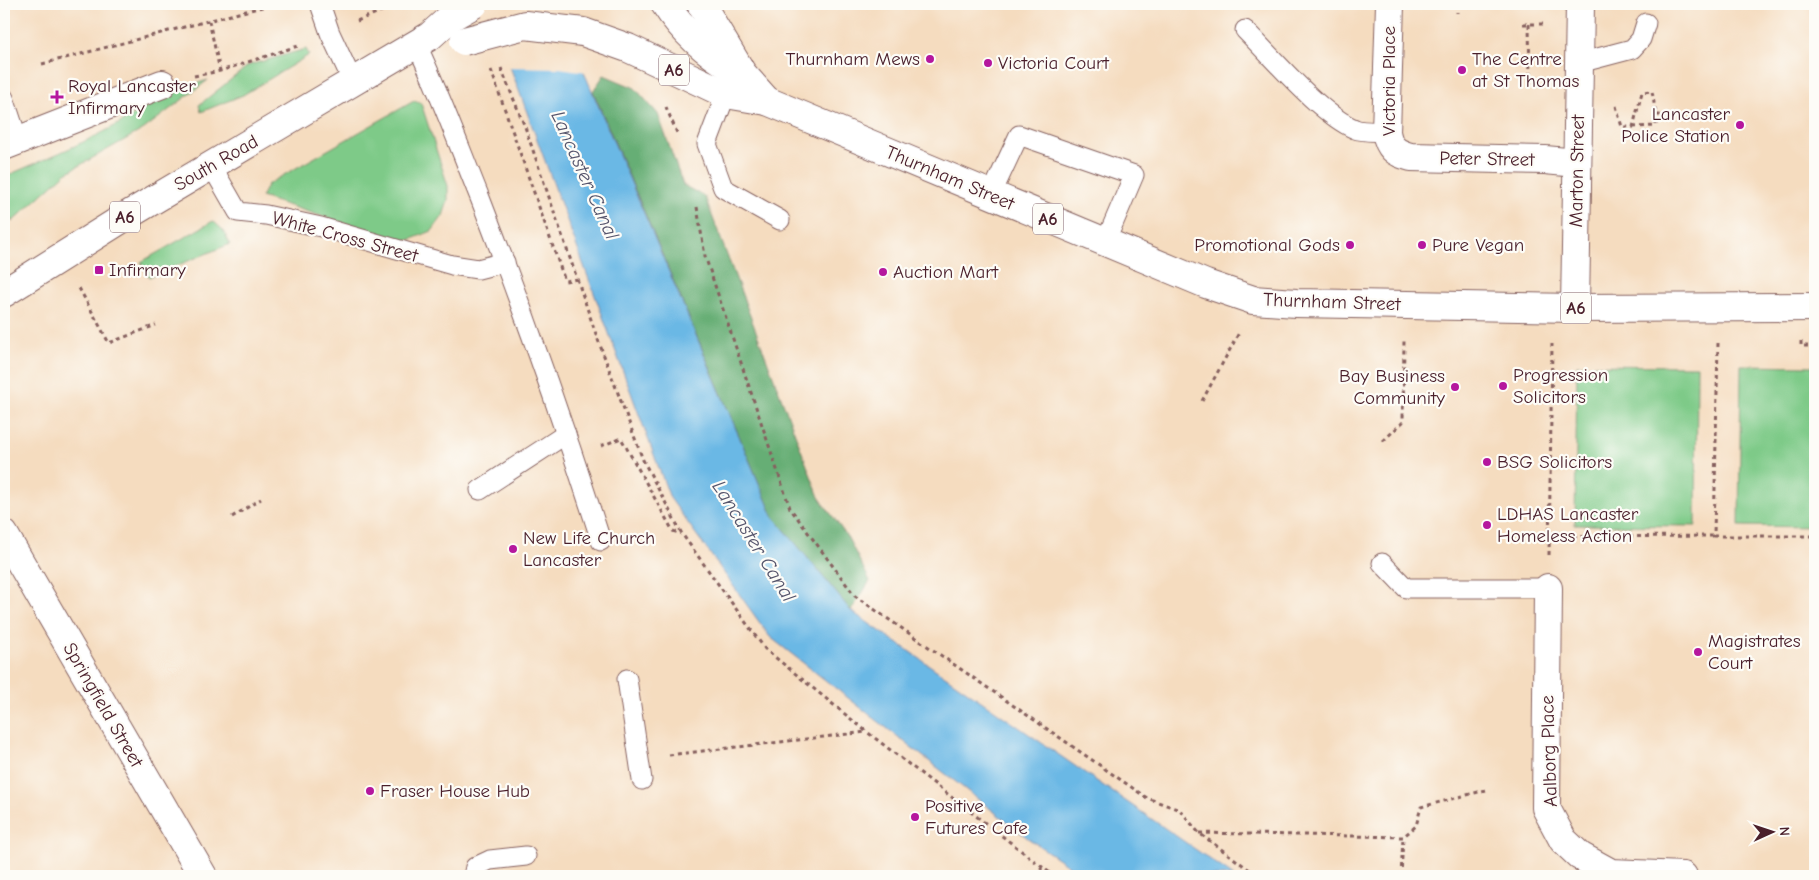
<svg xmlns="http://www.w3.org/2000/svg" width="1819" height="880" font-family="'Comic Neue',sans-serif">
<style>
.green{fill:#7eca88;stroke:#64745a}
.forest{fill:#66ae74;stroke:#586650}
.water{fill:#6bb8e5;stroke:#5a6c88}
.pier{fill:#f5dcbf}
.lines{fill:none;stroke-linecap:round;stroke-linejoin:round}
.lane-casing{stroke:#86615f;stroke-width:21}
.street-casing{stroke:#86615f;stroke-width:30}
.primary-casing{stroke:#86615f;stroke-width:30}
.path{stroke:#86615f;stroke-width:3;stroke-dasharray:4 4;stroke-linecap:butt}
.lane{stroke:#fff;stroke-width:19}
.street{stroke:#fff;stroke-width:28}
.primary{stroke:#fff;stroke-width:28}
.primary-bridge-casing{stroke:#86615f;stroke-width:30;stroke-linecap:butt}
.primary-bridge{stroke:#fff;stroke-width:28}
.poi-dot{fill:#b5179e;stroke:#fdfcf7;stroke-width:2}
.labels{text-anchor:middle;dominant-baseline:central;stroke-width:4.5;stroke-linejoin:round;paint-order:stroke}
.shield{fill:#fdfcf7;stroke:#806168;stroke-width:1}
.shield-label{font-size:18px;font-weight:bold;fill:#4a1f2b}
.poi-label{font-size:19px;fill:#4a1f2b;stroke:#fdfcf7;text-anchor:start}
.street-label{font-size:19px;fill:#4a1f2b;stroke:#fdfcf7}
.water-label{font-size:20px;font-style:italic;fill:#56556c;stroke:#fdfcf7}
</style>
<rect width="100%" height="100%" fill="#fdfcf7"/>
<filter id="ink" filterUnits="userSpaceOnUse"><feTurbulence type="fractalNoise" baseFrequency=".02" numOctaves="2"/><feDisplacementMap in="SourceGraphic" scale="10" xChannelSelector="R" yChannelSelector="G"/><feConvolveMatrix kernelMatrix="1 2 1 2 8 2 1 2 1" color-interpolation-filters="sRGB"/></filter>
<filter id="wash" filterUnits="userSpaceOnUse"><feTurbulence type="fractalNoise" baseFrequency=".0096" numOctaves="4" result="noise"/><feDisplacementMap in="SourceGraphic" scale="20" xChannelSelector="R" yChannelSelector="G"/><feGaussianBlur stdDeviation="1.12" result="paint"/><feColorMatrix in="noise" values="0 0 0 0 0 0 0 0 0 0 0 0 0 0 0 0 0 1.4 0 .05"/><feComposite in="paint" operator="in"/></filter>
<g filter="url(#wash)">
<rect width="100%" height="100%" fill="#f5dcbf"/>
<g class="green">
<path d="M306 49 309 55 243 95 201 112 199 105 249 65Z"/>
<path d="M208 80 144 129 66 173 12 222 4 204V177C62 151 126 128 174 85H191Z"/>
<path d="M414 101 421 103 448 186V201L443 216 432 231 404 242 261 197 268 184Z"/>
<path d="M213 221 223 230 230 244 149 277 141 262Z"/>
<path d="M1577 365 1697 366 1696 526 1575 525Z"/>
<path d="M1741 365 1815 366 1814 527 1739 526Z"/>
</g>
<path class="forest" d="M604 75 635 88 658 114 683 185 705 197 819 497 848 538 870 581 851 611 773 516 593 91Z"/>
<path class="water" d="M546 4 584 72 773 516 851 611 1234 876H1084L1029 839 770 637 670 498 505 53Z"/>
<path class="pier" d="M475 4H549L587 72 559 68 508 67Z"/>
</g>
<g filter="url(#ink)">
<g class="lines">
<g class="lane-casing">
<g id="lane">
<path d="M320 4 330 33 352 80"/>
<path d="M1245 30C1273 58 1320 114 1355 129 1363 132 1376 131 1386 132"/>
<path d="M416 43C440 94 459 146 480 198 524 311 564 425 601 541"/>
<path d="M1579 63 1632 49 1641 39 1646 23"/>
<path d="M726 94 707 144 723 188 780 220"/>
<path d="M4 98 18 140"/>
<path d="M211 165 238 212 266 215 321 227 452 265 478 269 505 262"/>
<path d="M991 195 1019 135 1134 175 1105 243"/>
<path d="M480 490 566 434"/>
<path d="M1382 563 1406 588H1548"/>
<path d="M627 679 642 780"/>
<path d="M473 876 475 867 490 860 526 856"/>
</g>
</g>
<g class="street-casing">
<g id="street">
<path d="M1390 4 1386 132C1389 148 1395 153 1411 157L1545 160 1577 163"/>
<path d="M4 146 162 84"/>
<path d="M1575 308 1580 4"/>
<path d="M4 534 203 876"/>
<path d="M1548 588 1546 808 1563 840 1580 856 1611 873 1683 876"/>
</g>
</g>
<g class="primary-casing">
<g id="primary">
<path d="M665 4C683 32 708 54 736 70"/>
<path d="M701 4 742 73 767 101"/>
<path d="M583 32 628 48 726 94 767 101 1206 284 1253 300 1296 303 1575 308 1815 307"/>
<path d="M4 293 128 215 430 36 451 17"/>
</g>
</g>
<g class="path">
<path d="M1457 4V13"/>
<path d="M209 21 220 71"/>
<path d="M357 21 398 4"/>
<path d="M1523 24H1545"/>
<path d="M1529 24 1530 82H1543"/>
<path d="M42 64 273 4"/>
<path d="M501 68 525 127 597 337 643 460 682 534 765 649 867 732 1054 876"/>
<path d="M491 70 565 281 578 279"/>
<path d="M194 76 220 71 301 45"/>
<path d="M1616 106 1622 127H1633L1642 92 1652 91 1656 115H1665"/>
<path d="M666 107 677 133"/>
<path d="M1633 127 1656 126V115"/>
<path d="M697 207 705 256 790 508 855 596 1147 798 1180 810 1199 833 1258 876"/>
<path d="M4 235 6 240"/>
<path d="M79 288 109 343 156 325"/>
<path d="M1801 341V346H1815"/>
<path d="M1718 343 1714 536H1815"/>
<path d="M1202 401 1240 331"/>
<path d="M1383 441 1403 422 1404 340"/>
<path d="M601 446 621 438 673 531 681 534"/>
<path d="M232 517 261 499"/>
<path d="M1549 537 1714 536"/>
<path d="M1549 555 1552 344"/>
<path d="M669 755 866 732"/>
<path d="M1199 833 1403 837 1416 826 1421 807 1486 790"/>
<path d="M1035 876 1042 868"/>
<path d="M1401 876 1403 837"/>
</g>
<use href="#lane" class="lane"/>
<use href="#street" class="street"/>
<use href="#primary" class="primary"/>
<g class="primary-bridge-casing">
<g id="primary-bridge">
<path d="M451 17 474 4"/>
<path d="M464 41 525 25 583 32"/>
</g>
</g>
<use href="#primary-bridge" class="primary-bridge"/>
</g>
</g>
<g class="poi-dot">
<circle cx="930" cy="59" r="5"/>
<circle cx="988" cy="63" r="5"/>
<circle cx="1462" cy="70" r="5"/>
<path d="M54.5 89.5h5v5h5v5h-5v5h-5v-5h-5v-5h5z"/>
<circle cx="1740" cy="125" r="5"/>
<circle cx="1350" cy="245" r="5"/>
<circle cx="1422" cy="245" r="5"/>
<rect x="94" y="265" width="10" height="10" rx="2.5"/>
<circle cx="883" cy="272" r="5"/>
<circle cx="1503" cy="386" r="5"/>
<circle cx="1455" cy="387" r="5"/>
<circle cx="1487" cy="462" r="5"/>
<circle cx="1487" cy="525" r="5"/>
<circle cx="513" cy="549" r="5"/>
<circle cx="1698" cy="652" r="5"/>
<circle cx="370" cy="791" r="5"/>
<circle cx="915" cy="817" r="5"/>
</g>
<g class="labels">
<g class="shield">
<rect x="659" y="54.5" width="30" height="31" rx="4"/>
<rect x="110" y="201.5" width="30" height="31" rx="4"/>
<rect x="1033" y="203.5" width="30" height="31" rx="4"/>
<rect x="1561" y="292.5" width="30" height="31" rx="4"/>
</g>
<g class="shield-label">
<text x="674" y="70">A6</text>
<text x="125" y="217">A6</text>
<text x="1048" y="219">A6</text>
<text x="1576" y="308">A6</text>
</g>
<g class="poi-label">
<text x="920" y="59" text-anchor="end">Thurnham Mews</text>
<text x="1472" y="59">The Centre<tspan x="1472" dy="22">at St Thomas</tspan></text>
<text x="998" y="63">Victoria Court</text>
<text x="68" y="86">Royal Lancaster<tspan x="68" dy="22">Infirmary</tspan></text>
<text x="1730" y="114" text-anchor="end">Lancaster<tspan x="1730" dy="22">Police Station</tspan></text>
<text x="1340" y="245" text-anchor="end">Promotional Gods</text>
<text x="1432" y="245">Pure Vegan</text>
<text x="109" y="270">Infirmary</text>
<text x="893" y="272">Auction Mart</text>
<text x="1513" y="375">Progression<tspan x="1513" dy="22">Solicitors</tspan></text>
<text x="1445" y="376" text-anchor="end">Bay Business<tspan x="1445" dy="22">Community</tspan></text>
<text x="1497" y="462">BSG Solicitors</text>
<text x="1497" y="514">LDHAS Lancaster<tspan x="1497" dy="22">Homeless Action</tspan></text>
<text x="523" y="538">New Life Church<tspan x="523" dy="22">Lancaster</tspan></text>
<text x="1708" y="641">Magistrates<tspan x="1708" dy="22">Court</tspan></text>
<text x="380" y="791">Fraser House Hub</text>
<text x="925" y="806">Positive<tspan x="925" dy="22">Futures Cafe</tspan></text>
</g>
<g class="street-label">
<text transform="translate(1389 81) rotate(-90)">Victoria Place</text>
<text transform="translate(1487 159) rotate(1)">Peter Street</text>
<text transform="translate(216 163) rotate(-30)">South Road</text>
<text transform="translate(1577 171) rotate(-89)">Marton Street</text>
<text transform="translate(950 178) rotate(23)">Thurnham Street</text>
<text transform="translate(345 237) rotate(15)">White Cross Street</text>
<text transform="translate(1332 302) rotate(2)">Thurnham Street</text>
<text transform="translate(103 705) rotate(60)">Springfield Street</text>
<text transform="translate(1549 751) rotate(-92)">Aalborg Place</text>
</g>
<g class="water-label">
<text transform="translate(585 175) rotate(66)">Lancaster Canal</text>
<text transform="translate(754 541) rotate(58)">Lancaster Canal</text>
</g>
</g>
<rect width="1819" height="880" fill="none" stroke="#fdfcf7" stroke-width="20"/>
<g transform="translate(1772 832) rotate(87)" stroke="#fdfcf7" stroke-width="4" paint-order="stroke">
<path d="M0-4L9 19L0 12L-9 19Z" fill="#4a1f2b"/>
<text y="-8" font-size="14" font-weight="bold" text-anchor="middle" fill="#4a1f2b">N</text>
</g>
</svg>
